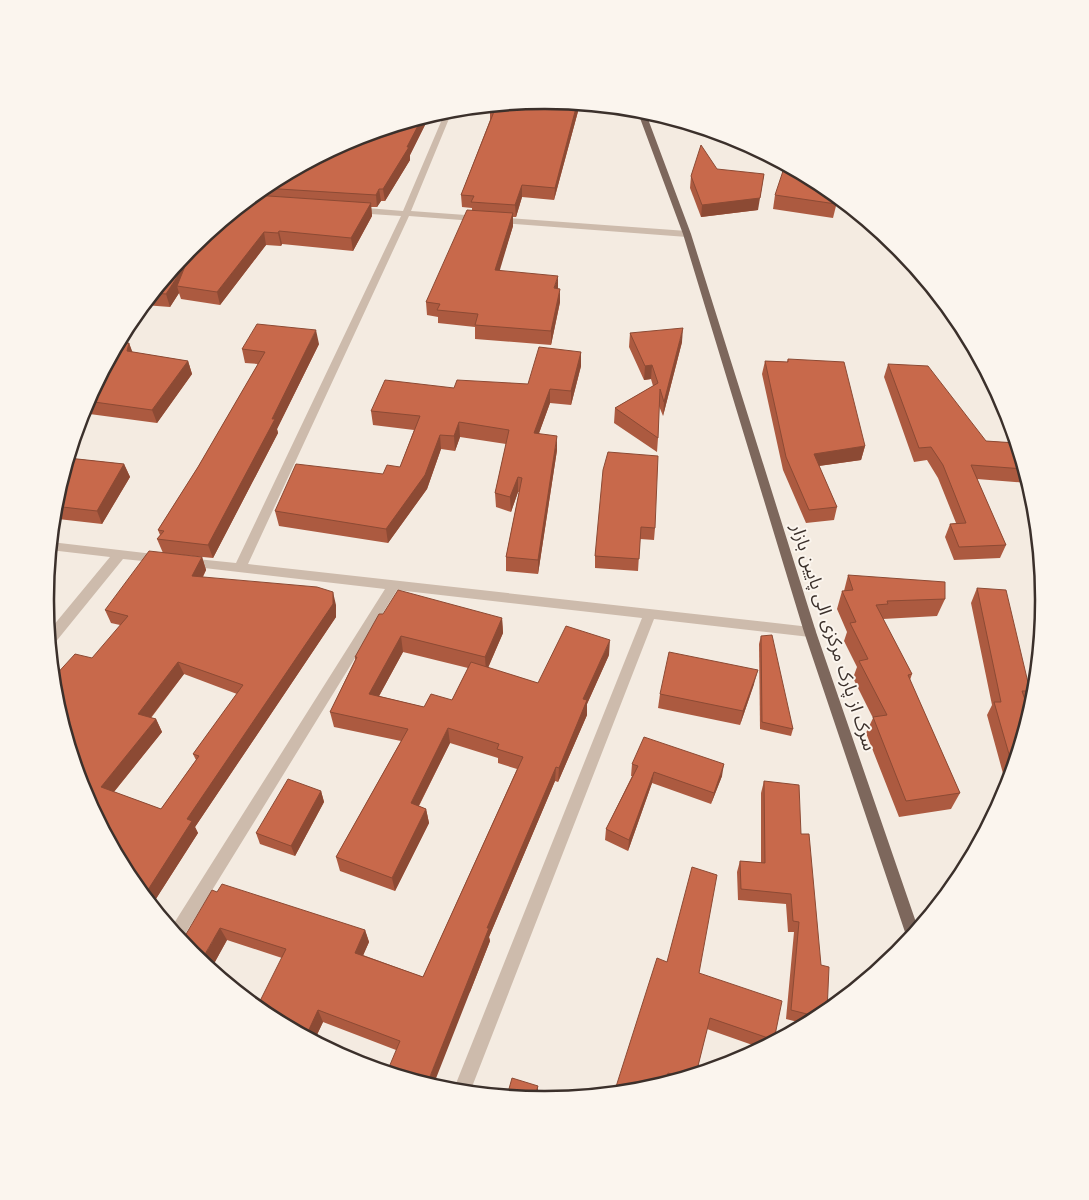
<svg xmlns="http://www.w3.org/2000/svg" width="1089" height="1200" font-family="Poppins,'Noto Sans Arabic',sans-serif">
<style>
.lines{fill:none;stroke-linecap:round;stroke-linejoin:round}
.minor{fill:#cdbbac;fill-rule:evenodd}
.major{fill:#7d675c;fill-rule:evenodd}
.wall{fill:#ac5a40;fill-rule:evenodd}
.shaded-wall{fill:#8c4a34}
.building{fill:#c8694b;stroke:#8c4a34;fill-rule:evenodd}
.labels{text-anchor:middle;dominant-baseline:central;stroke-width:4;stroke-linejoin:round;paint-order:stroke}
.street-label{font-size:18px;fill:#3b302b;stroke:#fbf5ee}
.rim{fill:none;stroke:#3b302b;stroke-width:2.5}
</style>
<rect width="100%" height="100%" fill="#f4ebe1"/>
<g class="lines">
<g class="minor">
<path d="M453 109 411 211 687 231 691 234 687 237 409 216 248 564 810 627 815 628 816 632 815 636 810 637 654 619 470 1092 453 1091 642 618 397 590 182 939 171 928 385 589 187 566 181 562 187 558 236 563 401 216 355 213 351 210 355 207 403 211 446 110Z"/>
<path d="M51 542 162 555 168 559 162 563 123 559 54 644 49 645 48 632 110 557 50 550Z"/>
</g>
<path class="major" d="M637 110 645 111 691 234 816 632 918 928 908 941 804 632 683 234Z"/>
</g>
<g class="wall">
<path d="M545 100 580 104 554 200 522 197 516 217H513V226L499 270 558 289 560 302 551 345 475 339V327L438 323V317L427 315 426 302 472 210V208L462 207 461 195 490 120V108L476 107Z"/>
<path d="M430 115 410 155V160L385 201H381L377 207H371L372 216 353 251 282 244 281 246 266 245 220 305 181 299 179 293 170 307 144 305 177 264 185 266 194 244 267 185 354 138Z"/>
<path d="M717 169 758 210 701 217 690 188 691 176Z"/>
<path d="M775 195 838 198 833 218 773 209Z"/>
<path d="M630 333 682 342 663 416 659 406 658 438 657 452 614 423 615 408 653 386 651 379 644 380 629 347Z"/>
<path d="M129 343 132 352 188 361 192 374 157 423 82 413 83 409 118 344Z"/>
<path d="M319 344 277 429 278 433 213 558 163 553 157 539 160 535 158 530 198 467 258 364 245 363 242 349Z"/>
<path d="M581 352V366L571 405 550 403 539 433 557 450 538 574 506 571V557L519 492H518L511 512 496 507 495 493 506 444 460 437 455 451 441 449 427 489 388 543 279 526 275 511 383 474 400 467 414 430 373 425 371 411 454 388 528 384Z"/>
<path d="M788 359 865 446 861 460 819 466 837 507 834 520 806 523 783 470 762 374 765 361 787 362Z"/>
<path d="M888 364 986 441 1016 443 1028 483 977 479 1006 545 1000 558 954 560 945 537 950 524 956 523 938 478 927 460 914 462 884 377Z"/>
<path d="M608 452 655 528 654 540 640 539 638 571 595 568V556Z"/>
<path d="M68 458 124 464 130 477 102 524 58 519 54 510 55 502Z"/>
<path d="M202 557 206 570 203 577 336 605V617L195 827 198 833 152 905 129 877 83 791 120 625 111 623 105 610ZM184 674 237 694 193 754 196 760 161 809 114 792 162 732 156 719 151 718Z"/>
<path d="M848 575 945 599 937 616 883 619 912 674 910 680 960 793 951 809 899 817 866 733 873 718 853 678 857 667 844 641 847 632 837 609 842 591H844Z"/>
<path d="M977 588 1030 691 1025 699 1030 714 1007 788 987 715 992 705 971 603Z"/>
<path d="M383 614 502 618 503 633 488 668 538 683 609 655 587 704V715L558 782 555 781 489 937 490 941 470 992 396 1050 323 1022 314 1041 267 1015 282 958 227 940 211 969 217 892 365 930 369 942 363 955 423 977 517 769 498 763V758L450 743 419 806 426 809 429 823 395 891 340 871 336 857 401 741 334 727 330 712 355 660V657ZM403 652 468 668 452 700 424 707 379 696Z"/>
<path d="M761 636 793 729 791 736 760 729 759 644Z"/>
<path d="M754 684 740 725 658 708 660 694Z"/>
<path d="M632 764 722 776 711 804 652 783 628 851 605 840 606 829 632 776H631Z"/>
<path d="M764 781 801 834 822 1015 806 1024 786 1019 794 932H788L786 904 738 900 737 872 740 861 761 863V793Z"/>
<path d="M321 791 324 802 295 856 260 844 256 833Z"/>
<path d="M699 973 774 1040V1041L761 1048 707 1029 696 1074 642 1090Z"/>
</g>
<g class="shaded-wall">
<path d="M577 104H580L554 200 555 188Z"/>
<path d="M430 115 410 155V160L385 201 383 189 422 118Z"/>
<path d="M764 174 758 210 701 217 702 205Z"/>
<path d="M522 185V197L516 217 515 205Z"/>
<path d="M379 189 381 201 377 207 376 195Z"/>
<path d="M371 203 372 216 353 251 351 238Z"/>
<path d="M513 213V226L496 283 495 270Z"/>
<path d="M279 231 282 244 281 246 278 233Z"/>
<path d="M264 232 266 245 220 305 217 292Z"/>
<path d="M185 265 188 278 177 286 179 293 170 307 166 294Z"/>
<path d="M558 276V289L554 288Z"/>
<path d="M560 289V302L551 345V331Z"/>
<path d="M683 328 682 342 663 416 664 402Z"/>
<path d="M316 330 319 344 277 429 278 433 213 558 208 545Z"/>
<path d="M129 343 134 356 127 351Z"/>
<path d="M581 352V366L571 405V391Z"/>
<path d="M188 361 192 374 157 423 152 410Z"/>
<path d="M652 365 651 379 644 380 645 366Z"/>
<path d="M550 389V403L534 447V433Z"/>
<path d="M459 422 460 437 455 451 454 436Z"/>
<path d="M440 435 441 449 427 489 388 543 386 529Z"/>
<path d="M557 436V450L538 574V560Z"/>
<path d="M865 446 861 460 811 467 814 454Z"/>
<path d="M124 464 130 477 102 524 97 511Z"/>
<path d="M518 477V492L511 512 510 497Z"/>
<path d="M202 557 206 570 196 589 192 576Z"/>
<path d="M333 592 336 605V617L195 827 198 833 152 905 144 896 187 819Z"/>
<path d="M502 618 503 633 486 672 485 657Z"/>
<path d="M401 636 403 652 372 709 369 694Z"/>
<path d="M610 640 609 655 587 704V715L558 782 559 768 583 699Z"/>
<path d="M178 662 184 674 144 726 138 714Z"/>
<path d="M758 670 754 684 740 725 743 711Z"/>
<path d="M156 719 162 732 108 799 101 787Z"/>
<path d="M448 728 450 743 413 817 411 803Z"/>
<path d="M724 764 722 776 711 804 714 793Z"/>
<path d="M556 767 555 781 489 937 490 941 433 1086 427 1084 487 928Z"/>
<path d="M654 772 652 783 628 851 629 840Z"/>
<path d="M321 791 324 802 295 856 291 846Z"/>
<path d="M426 809 429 823 395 891 392 878Z"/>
<path d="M220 928 227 940 211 969 201 961Z"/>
<path d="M365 930 369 942 359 965 355 953Z"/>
<path d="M318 1010 323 1022 314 1041 306 1036Z"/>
<path d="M538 1086V1091L536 1099H534Z"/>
</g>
<g class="building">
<path d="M545 100 577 104 555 188 522 185 515 205 471 202 474 196 461 195 495 109H490L492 106Z"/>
<path d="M422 118 407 147H409L383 189H379L376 195 263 188 267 185 354 138Z"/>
<path d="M701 145 717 169 764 174 760 198 702 205 691 176Z"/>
<path d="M783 171 801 173 822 185 838 198 836 204 775 195Z"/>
<path d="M254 195 371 203 351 238 279 231 278 233 264 232 217 292 177 286 194 244Z"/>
<path d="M467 210 513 213 495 270 558 276 554 288 560 289 551 331 475 325 478 314 437 310 440 304 426 302Z"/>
<path d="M177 264 185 265 166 294 154 293Z"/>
<path d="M257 324 316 330 272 419H275L208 545 157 539 164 531 158 530 198 467 265 352 242 349Z"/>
<path d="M683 328 664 402 660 389 658 438 615 408 658 383 652 365 645 366 630 333Z"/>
<path d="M129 343 127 351 188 361 152 410 87 401 118 344Z"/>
<path d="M539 347 581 352 571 391 550 389 534 433 557 436 538 560 506 557 522 478 518 477 510 497 495 493 509 430 459 422 454 436 440 435 425 475 386 529 275 511 296 464 383 474 387 465 400 467 420 416 371 411 385 380 454 388 457 380 528 384Z"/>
<path d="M788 359 844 362 865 446 814 454 837 507 809 510 786 457 765 361 788 362Z"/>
<path d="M888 364 928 366 986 441 1016 443 1024 469 971 465 1006 545 959 547 950 524 966 523 943 465 931 447 919 448Z"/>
<path d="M608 452 658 456 655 528 641 527 639 559 595 556 603 470Z"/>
<path d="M68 458 124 464 97 511 54 506 55 502 58 497 56 496Z"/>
<path d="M149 551 202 557 192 576 317 587 333 592V604L187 819 192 821 144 896 129 877 83 791 55 697 53 678 75 654 92 658 128 616 105 610ZM178 662 243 685 193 754 199 756 161 809 101 787 156 719 138 714Z"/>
<path d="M848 575 945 582V599L887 601 888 604 876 605 912 674 908 675 960 793 906 801 873 717 887 715 859 661 868 659 850 623 856 622 842 591 853 590Z"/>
<path d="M977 588 1006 590 1030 691H1022L1030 714 1013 768 994 702H1001Z"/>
<path d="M398 590 502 618 485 657 401 636 369 694 424 707 431 694 452 700 471 662 538 683 566 626 610 640 583 699 587 700 559 768 556 767 487 928H489L427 1084 387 1072 400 1041 318 1010 306 1036 267 1015 257 1007 286 949 220 928 201 961 191 953 182 941 212 890 217 892 222 884 365 930 355 953 423 977 523 757 497 749 499 744 448 728 411 803 426 809 392 878 336 857 408 729 330 712 357 657H355L379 614H383Z"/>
<path d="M772 635 793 729 762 722 761 636Z"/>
<path d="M669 652 758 670 743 711 660 694Z"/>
<path d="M644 737 724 764 714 793 654 772 629 840 606 829 638 766 632 764Z"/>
<path d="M288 779 321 791 291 846 256 833Z"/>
<path d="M764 781 799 785 801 834H809L821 965 829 967 827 1012 819 1017 791 1010 799 922 793 921 791 894 741 889 740 861 765 863Z"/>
<path d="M692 867 717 875 699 973 782 1001 774 1040 710 1018 696 1074 681 1078 668 1073 665 1083 642 1090 614 1093 657 958 667 962Z"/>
<path d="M512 1078 538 1086 534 1099 507 1096Z"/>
</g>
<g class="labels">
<g class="street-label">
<text transform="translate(834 637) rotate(72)">سرک از پارک مرکزی الی پایین بازار</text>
</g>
</g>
<path d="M0 0H1089V1200H0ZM544 109H545A490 490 0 0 1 1035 599V601A490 490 0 0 1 545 1091H544A490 490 0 0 1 54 601V599A490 490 0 0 1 544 109Z" fill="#fbf5ee" fill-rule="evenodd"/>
<path class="rim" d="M544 109H545A490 490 0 0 1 1035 599V601A490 490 0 0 1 545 1091H544A490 490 0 0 1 54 601V599A490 490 0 0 1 544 109Z"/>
</svg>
